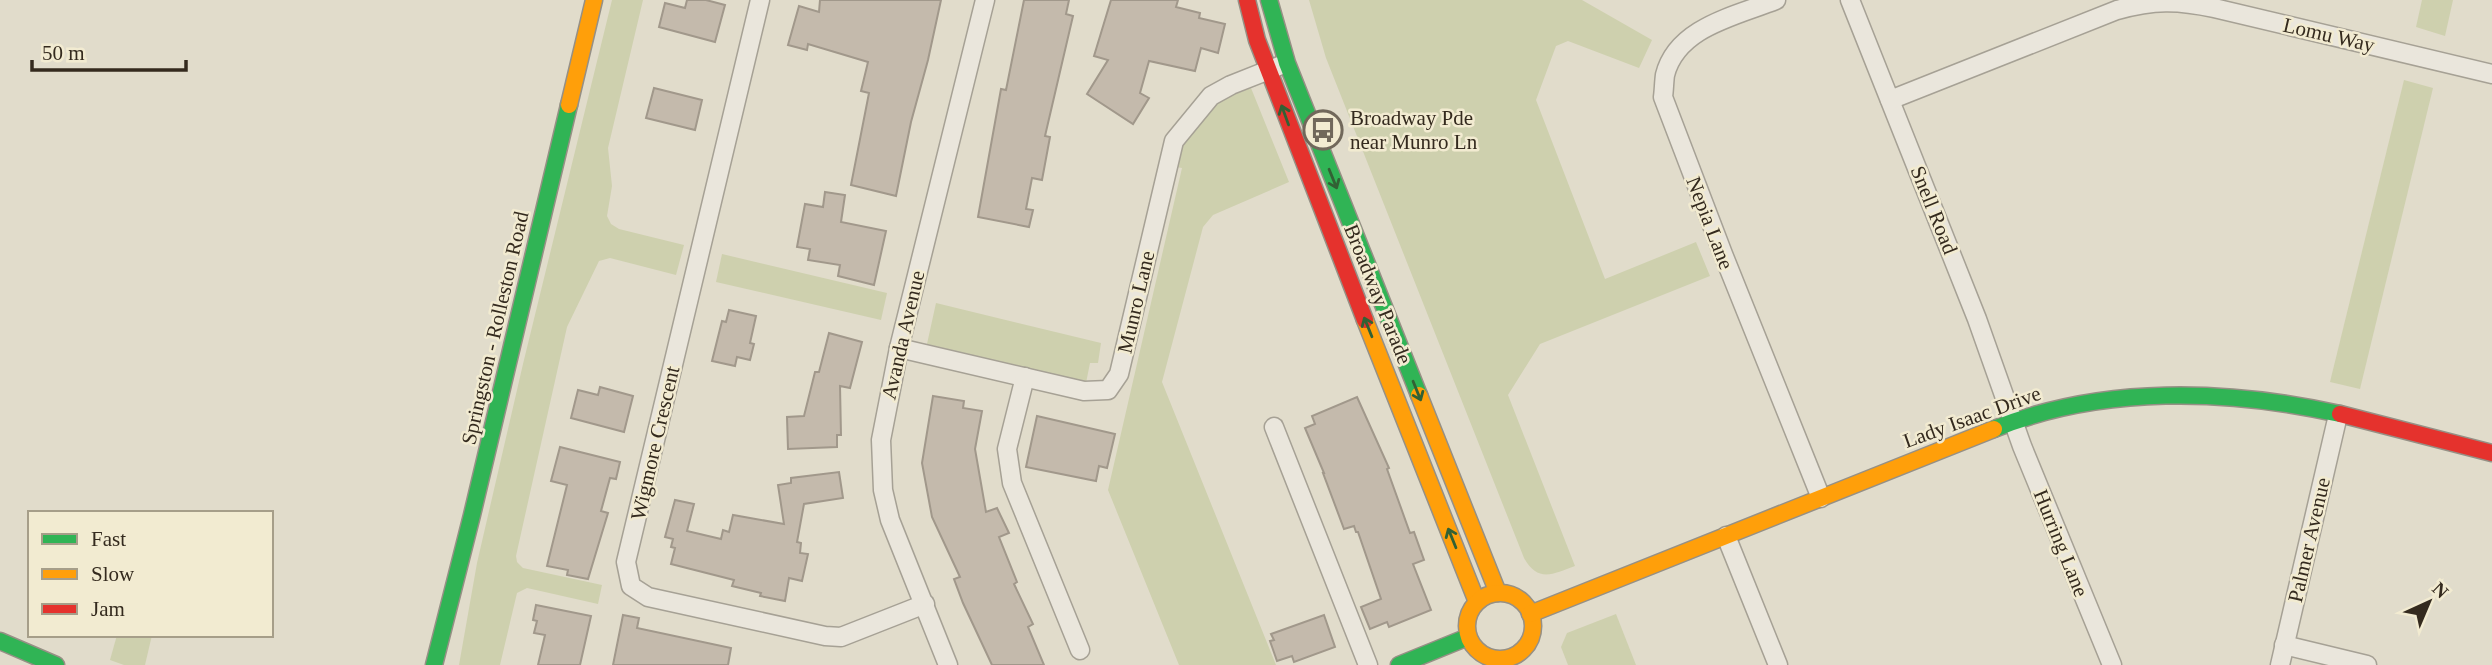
<svg xmlns="http://www.w3.org/2000/svg" width="2492" height="665" font-family="Georgia,serif">
<style>
.green{fill:#ced0ae}
.building{fill:#c4baac;stroke:#a1988b;stroke-width:2}
.lines{fill:none;stroke-linecap:round;stroke-linejoin:round}
.street-casing{stroke:#a6a195;stroke-width:21}
.fast-casing{stroke:#969085;stroke-width:19}
.slow-casing{stroke:#969085;stroke-width:19}
.jam-casing{stroke:#969085;stroke-width:19}
.street{stroke:#eae6dc;stroke-width:18}
.fast{stroke:#30b455;stroke-width:16}
.slow{stroke:#ff9f0a;stroke-width:16}
.jam{stroke:#e5322d;stroke-width:16}
.oneway{stroke:#326134}
.labels{text-anchor:middle;dominant-baseline:central;stroke-width:5;stroke-linejoin:round;paint-order:stroke}
.street-label{font-size:21px;fill:#342a1e;stroke:#f2ebd1}
.poi-label{font-size:21px;fill:#342a1e;stroke:#f2ebd1;text-anchor:start}
</style>
<rect width="100%" height="100%" fill="#e1dccb"/>
<g class="green">
<path d="M612 0H643L608 148 612 186 607 216 611 224 619 229 684 245 676 275 610 258 599 261 567 327 516 556 517 562 523 568 602 585 598 604 527 588 517 593 500 665H459L477 563 523 364Z"/>
<path d="M1309 0H1582L1652 40 1639 68 1568 41 1556 46 1536 100 1605 279 1696 242 1710 276 1540 344 1508 395 1575 566C1553 574 1538 583 1524 558L1326 58Z"/>
<path d="M2422 0H2453L2445 36 2416 27Z"/>
<path d="M2404 80 2433 88 2360 389 2330 382Z"/>
<path d="M1251 88 1289 182 1213 215 1203 227 1162 382 1276 665H1179L1108 490 1182 168 1176 167 1181 143 1219 100Z"/>
<path d="M722 254 887 293 881 320 716 282Z"/>
<path d="M936 303 1101 343 1098 363H1090L1086 383 1018 366 991 362 968 354 927 344Z"/>
<path d="M1616 614 1636 665H1568L1561 647 1567 633Z"/>
<path d="M117 635H152L145 665H124L110 660Z"/>
</g>
<g class="building">
<path d="M687 0H706L725 5 715 42 659 27 665 3 685 8Z"/>
<path d="M820 0H941L928 60 911 122 896 196 851 185 869 93 861 91 868 62 808 44 807 50 788 45 799 6 819 12Z"/>
<path d="M1024 0H1069L1066 14 1073 16 1045 136 1050 137 1042 180 1032 178 1026 209 1033 210 1029 227 978 217 1001 89 1006 90Z"/>
<path d="M1111 0H1178L1176 7 1200 13 1199 18 1225 24 1218 53 1201 48 1195 71 1149 61 1140 93 1149 98 1133 124 1087 94 1108 60 1094 56Z"/>
<path d="M654 88 702 100 695 130 646 118Z"/>
<path d="M825 192 845 195 841 222 886 231 874 285 838 276 840 265 808 260 810 249 797 247 805 204 823 207Z"/>
<path d="M729 310 756 316 750 343 754 344 750 360 737 357 735 366 712 361 722 321 726 322Z"/>
<path d="M829 333 862 342 850 388 840 386 841 435H837V447L788 449 787 417 804 416 815 372H819Z"/>
<path d="M600 387 633 396 624 432 571 418 578 390 598 395Z"/>
<path d="M933 396 964 401 963 408 982 411 975 449 986 512 997 508 1009 533 999 537 1017 582 1014 584 1033 624 1028 627 1044 665H992L963 603 954 579 960 577 932 517 922 463Z"/>
<path d="M1357 397 1389 468 1387 469 1410 533 1414 532 1424 560 1413 564 1431 610 1389 627 1387 622 1370 629 1361 607 1381 599 1358 532H1356L1354 526 1344 529 1323 473H1324L1305 428 1315 424 1312 416Z"/>
<path d="M1037 416 1115 434 1107 468 1099 466 1096 481 1026 467Z"/>
<path d="M560 447 620 462 616 479 610 478 601 511 608 513 588 579 567 575 568 570 547 566 567 485 551 481Z"/>
<path d="M839 472 843 498 804 504 797 542 801 543 800 553 808 554 802 581 789 578 785 601 760 596 761 593 732 586 734 580 671 564 675 548 671 547 673 539 665 537 675 500 694 504 687 531 721 539 723 530 729 532 733 515 784 524 778 485 791 483V478Z"/>
<path d="M536 605 591 616 580 665H538L545 635 534 633 537 621 533 620Z"/>
<path d="M623 615 639 618 637 628 731 648 728 665H613Z"/>
<path d="M1324 615 1335 647 1294 662 1292 656 1277 661 1270 641 1274 640 1271 634Z"/>
</g>
<g class="lines">
<g class="street-casing">
<g id="street">
<path d="M760 0 626 562 631 586 648 597 825 636 841 637 925 604"/>
<path d="M1776 0C1736 16 1677 27 1665 75 1664 82 1664 90 1663 97L1723 254 1821 498"/>
<path d="M1850 0 1977 319 2022 446 2112 665"/>
<path d="M1890 100 2117 10C2154 0 2177 0 2214 8L2492 74"/>
<path d="M899 348 1084 391 1108 390 1119 374 1174 141 1211 96 1231 85 1279 66"/>
<path d="M1025 377 1007 449 1012 483 1080 650"/>
<path d="M1274 427 1368 665"/>
<path d="M1726 536 1778 665"/>
<path d="M2284 645 2367 665"/>
<path d="M948 665 890 520 883 490 881 440 899 348 985 0"/>
<path d="M2280 665 2338 415"/>
</g>
</g>
<g class="fast-casing">
<g id="fast">
<path d="M1269 0 1287 63 1419 395"/>
<path d="M1994 429C2102 385 2228 389 2340 414"/>
<path d="M0 641 56 665"/>
<path d="M434 665 472 515 569 105"/>
<path d="M1399 665 1468 637"/>
</g>
</g>
<g class="slow-casing">
<g id="slow">
<path d="M569 105 594 0"/>
<path d="M1365 320 1477 602"/>
<path d="M1419 395 1498 593"/>
<circle cx="1500" cy="626" r="33"/>
<path d="M1530 614 1994 429"/>
</g>
</g>
<g class="jam-casing">
<g id="jam">
<path d="M1247 0 1257 40 1365 320"/>
<path d="M2340 414 2492 453"/>
</g>
</g>
<use href="#street" class="street"/>
<use href="#fast" class="fast"/>
<use href="#slow" class="slow"/>
<use href="#jam" class="jam"/>
</g>
<defs><path id="oneway-shaft" d="M-6 0H5M1.5-3L5.5 0L1.5 3" fill="none" stroke-width="1.6" stroke-linecap="round" stroke-linejoin="round" transform="scale(1.75)"/></defs>
<g class="oneway">
<use href="#oneway-shaft" transform="translate(1285 115) rotate(-110)"/>
<use href="#oneway-shaft" transform="translate(1333 179) rotate(68)"/>
<use href="#oneway-shaft" transform="translate(1368 327) rotate(-112)"/>
<use href="#oneway-shaft" transform="translate(1417 391) rotate(68)"/>
<use href="#oneway-shaft" transform="translate(1452 538) rotate(-112)"/>
</g>
<defs>
<g id="bus-ring" transform="scale(2.0125)"><circle r="9.5" fill="#f2ebd1" stroke="#71685b" stroke-width="1.5"/><path d="M-5-6H5V4H4V6H2V4H-2V6H-4V4H-5ZM-3.5-4V0h7V-4ZM-3.5 1.2v1.5H-2V1.2ZM2 1.2v1.5H3.5V1.2Z" fill="#71685b"/></g>
</defs>
<g fill-rule="evenodd">
<use href="#bus-ring" x="1323" y="130"/>
</g>
<g class="labels">
<g class="street-label">
<text transform="translate(2329 35) rotate(13)">Lomu Way</text>
<text transform="translate(1934 210) rotate(68)">Snell Road</text>
<text transform="translate(1710 223) rotate(69)">Nepia Lane</text>
<text transform="translate(1378 294) rotate(68)">Broadway Parade</text>
<text transform="translate(1136 302) rotate(-77)">Munro Lane</text>
<text transform="translate(495 328) rotate(-77)">Springston - Rolleston Road</text>
<text transform="translate(903 335) rotate(-77)">Avanda Avenue</text>
<text transform="translate(1972 417) rotate(-20)">Lady Isaac Drive</text>
<text transform="translate(655 443) rotate(-77)">Wigmore Crescent</text>
<text transform="translate(2309 540) rotate(-77)">Palmer Avenue</text>
<text transform="translate(2061 543) rotate(68)">Hurring Lane</text>
</g>
<g class="poi-label">
<text x="1350" y="118">Broadway Pde<tspan x="1350" dy="24">near Munro Ln</tspan></text>
</g>
</g>
<rect x="28" y="511" width="245" height="126" fill="#f2ebd1" stroke="#a69e89" stroke-width="2"/>
<rect x="42" y="534" width="35" height="10" fill="#30b455" stroke="#a69e89" stroke-width="2"/>
<text x="91" y="546" font-size="21" fill="#342a1e">Fast</text>
<rect x="42" y="569" width="35" height="10" fill="#ff9f0a" stroke="#a69e89" stroke-width="2"/>
<text x="91" y="581" font-size="21" fill="#342a1e">Slow</text>
<rect x="42" y="604" width="35" height="10" fill="#e5322d" stroke="#a69e89" stroke-width="2"/>
<text x="91" y="616" font-size="21" fill="#342a1e">Jam</text>
<g transform="translate(2429 602) rotate(44)" stroke="#f2ebd1" stroke-width="5" paint-order="stroke">
<path d="M0-5L12 26L0 18L-12 26Z" fill="#342a1e"/>
<text y="-10" font-size="19" font-weight="bold" text-anchor="middle" fill="#342a1e">N</text>
</g>
<path d="M32 60v10h154v-10" fill="none" stroke="#342a1e" stroke-width="3.5"/>
<text x="42" y="60" font-size="21" fill="#342a1e" stroke="#f2ebd1" stroke-width="5" paint-order="stroke">50 m</text>
</svg>
